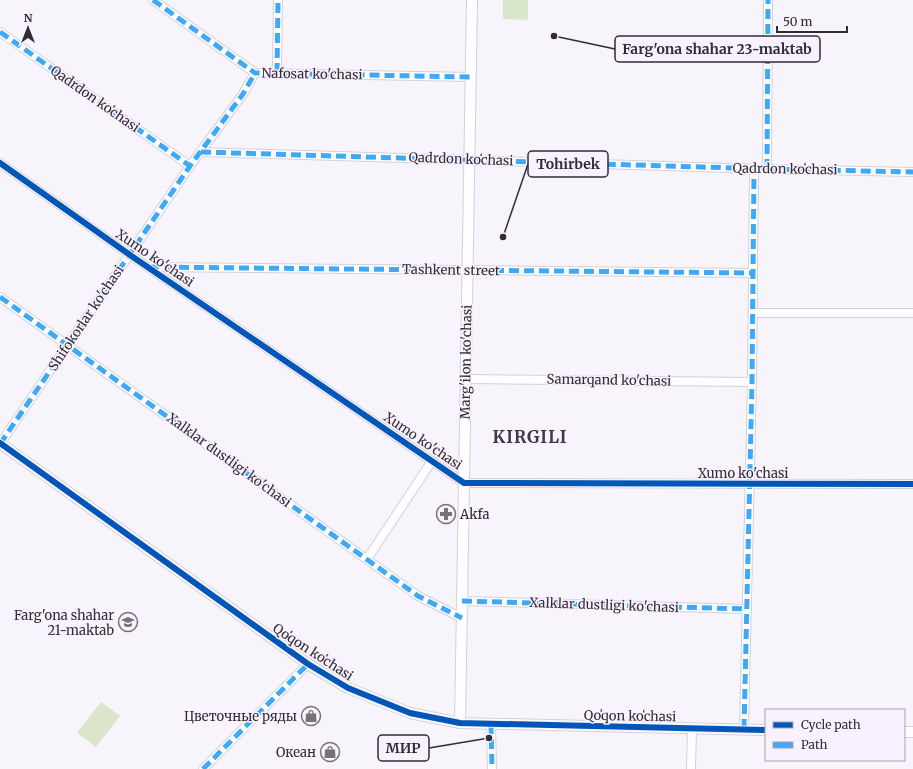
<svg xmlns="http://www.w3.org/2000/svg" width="913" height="769" font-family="Merriweather,serif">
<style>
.green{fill:#d9e6cb}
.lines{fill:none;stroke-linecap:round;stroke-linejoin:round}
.minor-casing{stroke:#d4d0d7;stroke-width:10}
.tertiary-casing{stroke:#d4d0d7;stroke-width:12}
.minor{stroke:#fefdff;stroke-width:8}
.tertiary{stroke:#fefdff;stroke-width:10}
.quiet{stroke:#3fa9f5;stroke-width:5;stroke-dasharray:10 5;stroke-linecap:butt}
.cycleway-casing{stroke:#f9f1ff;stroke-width:8}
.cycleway{stroke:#0057b8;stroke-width:6}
.labels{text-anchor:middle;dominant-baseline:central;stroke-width:3;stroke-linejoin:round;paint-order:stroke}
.street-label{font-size:13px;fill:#312d33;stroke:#f9f1ff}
.poi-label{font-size:13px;fill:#312d33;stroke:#f9f1ff;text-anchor:end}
.district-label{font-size:17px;font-weight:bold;letter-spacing:1px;fill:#403846;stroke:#f9f1ff}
.leader{fill:none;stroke:#312d33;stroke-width:1.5}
.callout-dot{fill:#312d33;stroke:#f9f1ff;stroke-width:1.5}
.callout{fill:#f9f1ff;stroke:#312d33;stroke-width:1.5}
.callout-label{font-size:14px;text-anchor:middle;font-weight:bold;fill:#312d33}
</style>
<rect width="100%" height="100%" fill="#f8f4fc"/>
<g class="green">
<path d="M503 0H528V20L503 19Z"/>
<path d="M101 702 120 716 96 747 77 733Z"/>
</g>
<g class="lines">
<g class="minor-casing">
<g id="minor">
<path d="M153 0 255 73 471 77"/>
<path d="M0 32 190 166"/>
<path d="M277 73 278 0"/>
<path d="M201 152 767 169 913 172"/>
<path d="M0 163 130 255 464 483 913 484"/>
<path d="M767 169 768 0"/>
<path d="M149 267 753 273"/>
<path d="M0 297 418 596 462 618"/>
<path d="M753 313H913"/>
<path d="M466 379 752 382"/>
<path d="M0 444 190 166 243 94 255 73"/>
<path d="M367 559 432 461"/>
<path d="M462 601 747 609"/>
<path d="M491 724 492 769"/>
<path d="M744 729 752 382 754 169"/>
<path d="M203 769 308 664"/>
<path d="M691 769 692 728"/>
</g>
</g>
<g class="tertiary-casing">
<g id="tertiary">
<path d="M0 443 308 664 348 688 410 713 460 723 766 730"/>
<path d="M460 723 472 0"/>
<path d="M904 732H913"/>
</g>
</g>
<use href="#minor" class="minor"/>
<use href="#tertiary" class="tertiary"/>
<g class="quiet">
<path d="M153 0 255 73 471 77"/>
<path d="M0 32 190 166"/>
<path d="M277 73 278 0"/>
<path d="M201 152 767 169 913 172"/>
<path d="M767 169 768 0"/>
<path d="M149 267 753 273"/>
<path d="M0 297 418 596 462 618"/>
<path d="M0 444 190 166 243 94 255 73"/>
<path d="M462 601 747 609"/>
<path d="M491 724 492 769"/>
<path d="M744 729 752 382 754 169"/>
<path d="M203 769 308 664"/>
</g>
<g class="cycleway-casing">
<g id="cycleway">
<path d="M0 163 130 255 464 483 913 484"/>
<path d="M0 443 308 664 348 688 410 713 460 723 766 730"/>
</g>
</g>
<use href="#cycleway" class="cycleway"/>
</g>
<defs>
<g id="pharmacy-ring" transform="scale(1)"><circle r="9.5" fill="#f9f1ff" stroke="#777379" stroke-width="1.5"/><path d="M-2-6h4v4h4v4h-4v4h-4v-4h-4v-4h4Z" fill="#777379"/></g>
<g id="school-ring" transform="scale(1)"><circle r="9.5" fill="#f9f1ff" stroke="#777379" stroke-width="1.5"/><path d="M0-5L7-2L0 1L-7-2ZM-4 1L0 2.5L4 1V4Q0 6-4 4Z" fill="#777379"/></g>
<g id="shop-ring" transform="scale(1)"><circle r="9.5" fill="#f9f1ff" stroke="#777379" stroke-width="1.5"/><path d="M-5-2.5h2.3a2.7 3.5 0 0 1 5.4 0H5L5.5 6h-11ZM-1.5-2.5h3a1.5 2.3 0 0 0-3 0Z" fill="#777379"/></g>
</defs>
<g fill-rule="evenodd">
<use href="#pharmacy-ring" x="446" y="514"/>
<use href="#school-ring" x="128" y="622"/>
<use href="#shop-ring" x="311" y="716"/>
<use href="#shop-ring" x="330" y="752"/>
</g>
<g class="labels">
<g class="street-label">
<text transform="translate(312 74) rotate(1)">Nafosat ko'chasi</text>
<text transform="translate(95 99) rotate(35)">Qadrdon koʻchasi</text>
<text transform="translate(461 159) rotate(2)">Qadrdon koʻchasi</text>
<text transform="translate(785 169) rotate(1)">Qadrdon koʻchasi</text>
<text transform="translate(155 258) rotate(34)">Xumo ko'chasi</text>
<text transform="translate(451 270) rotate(1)">Tashkent street</text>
<text transform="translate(86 318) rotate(-56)">Shifokorlar ko'chasi</text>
<text transform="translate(466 362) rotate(-89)">Marg'ilon ko'chasi</text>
<text transform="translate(609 380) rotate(1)">Samarqand ko'chasi</text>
<text transform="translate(423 441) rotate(34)">Xumo ko'chasi</text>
<text transform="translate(229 460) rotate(36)">Xalklar dustligi ko'chasi</text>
<text x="743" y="473">Xumo ko'chasi</text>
<text transform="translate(604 605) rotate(2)">Xalklar dustligi ko'chasi</text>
<text transform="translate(313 652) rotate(33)">Qoʻqon koʻchasi</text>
<text transform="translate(630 716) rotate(1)">Qoʻqon koʻchasi</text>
</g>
<g class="poi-label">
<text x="460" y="514" text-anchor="start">Akfa</text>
<text x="114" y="615">Farg'ona shahar<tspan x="114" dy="15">21-maktab</tspan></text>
<text x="297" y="716">Цветочные ряды</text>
<text x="316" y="752">Океан</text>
</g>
<g class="district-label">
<text x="530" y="437">KIRGILI</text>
</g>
</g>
<path class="leader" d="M554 36L615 49M503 237L528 164M489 738L429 748"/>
<g class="callout-dot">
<circle cx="554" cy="36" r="4"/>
<circle cx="503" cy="237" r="4"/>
<circle cx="489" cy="738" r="4"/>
</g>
<g class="callout">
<rect x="615" y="36" width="205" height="26" rx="4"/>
<rect x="528" y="151" width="80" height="26" rx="4"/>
<rect x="378" y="735" width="51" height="26" rx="4"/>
</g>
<g class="callout-label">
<text x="717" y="54">Farg'ona shahar 23-maktab</text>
<text x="568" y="169">Tohirbek</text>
<text x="403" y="753">МИР</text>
</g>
<rect x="765" y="709" width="140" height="52" fill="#f9f1ff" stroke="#a9a3ad"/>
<rect x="773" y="722" width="20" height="6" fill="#0057b8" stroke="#a9a3ad"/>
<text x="801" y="729" font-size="12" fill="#312d33">Cycle path</text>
<rect x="773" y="742" width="20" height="6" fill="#3fa9f5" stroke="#a9a3ad"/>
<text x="801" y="749" font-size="12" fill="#312d33">Path</text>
<g transform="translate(28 28)" stroke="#f9f1ff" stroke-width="3" paint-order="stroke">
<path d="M0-3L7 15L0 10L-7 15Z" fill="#312d33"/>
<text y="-6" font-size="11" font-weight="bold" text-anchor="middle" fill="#312d33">N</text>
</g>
<path d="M777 26v6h70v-6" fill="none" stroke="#312d33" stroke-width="2"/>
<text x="783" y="26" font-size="12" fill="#312d33" stroke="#f9f1ff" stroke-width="3" paint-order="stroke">50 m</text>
</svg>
